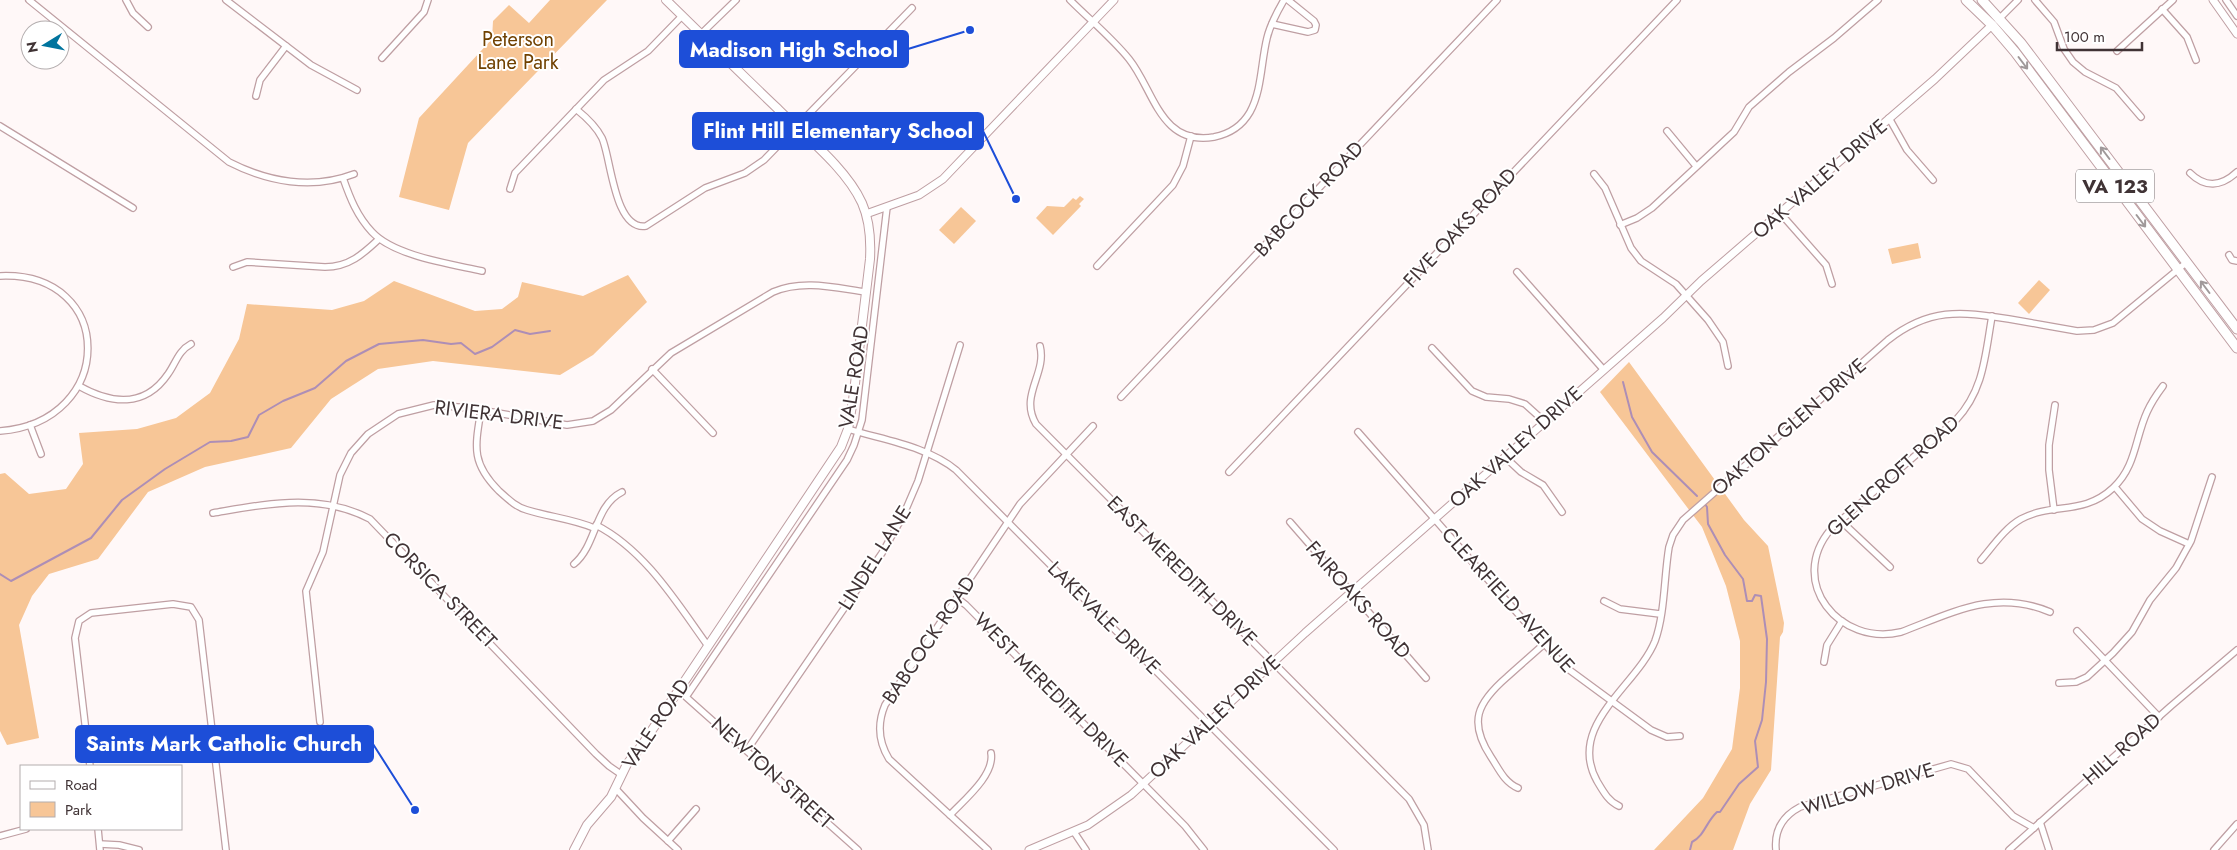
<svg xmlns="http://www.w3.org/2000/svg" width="2237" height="850" font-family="Jost,sans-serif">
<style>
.green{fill:#f7c697}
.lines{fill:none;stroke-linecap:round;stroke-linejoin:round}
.stream{stroke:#ad8eb6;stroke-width:2}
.minor-casing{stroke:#bf9fa3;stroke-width:8}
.tertiary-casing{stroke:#bf9fa3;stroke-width:9}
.secondary-casing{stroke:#bf9fa3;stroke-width:10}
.primary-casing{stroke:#bf9fa3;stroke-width:11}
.minor{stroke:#fff;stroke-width:5.5}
.tertiary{stroke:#fff;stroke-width:7}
.secondary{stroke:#fff;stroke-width:8}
.primary{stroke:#fff;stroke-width:9}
.oneway{stroke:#a0999a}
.labels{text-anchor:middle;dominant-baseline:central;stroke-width:4;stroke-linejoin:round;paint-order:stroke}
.shield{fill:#fff;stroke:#797072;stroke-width:1}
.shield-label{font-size:19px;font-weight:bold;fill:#403335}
.park-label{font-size:20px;fill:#704100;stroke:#fff}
.street-label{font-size:20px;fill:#403335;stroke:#fff}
.leader{fill:none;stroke:#1d4ed8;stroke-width:2}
.callout-dot{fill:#1d4ed8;stroke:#fff;stroke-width:2}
.callout{fill:#1d4ed8;stroke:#1d4ed8;stroke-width:2}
.callout-label{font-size:21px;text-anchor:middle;font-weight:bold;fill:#fff}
</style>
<rect width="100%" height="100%" fill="#fff8f8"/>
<g class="green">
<path d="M550 0H607L468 143 449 210 399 197 419 118 492 39 493 21 509 5 529 23Z"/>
<path d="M1080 196 1084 199 1079 204 1081 206 1053 235 1036 218 1047 206 1064 207 1073 198 1076 200Z"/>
<path d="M961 207 976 221 954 244 939 230Z"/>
<path d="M1918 243 1921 258 1892 264 1888 249Z"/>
<path d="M628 275 647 302 593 355 560 375 433 361 378 369 331 399 291 448 205 467 148 492 98 559 49 574 32 596 19 625 39 738 7 745 0 731V474L5 473 29 494 66 489 83 464 79 433 137 429 176 418 210 393 239 339 247 304 332 310 364 301 394 281 475 311 502 309 518 297 522 282 583 296Z"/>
<path d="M2039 280 2050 290 2029 314 2018 303Z"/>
<path d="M1629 362 1744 520 1768 546 1784 623 1783 632 1780 637 1771 770 1750 804 1733 850H1654L1703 798 1732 749 1740 688V641L1726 586 1702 527 1600 392Z"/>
</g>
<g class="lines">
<g class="stream">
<path d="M1623 382 1632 417 1652 452 1697 496"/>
<path d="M0 574 11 581 91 538 122 500 165 469 210 442 231 441 248 437 259 415 283 401 315 388 346 361 379 344 423 340 451 344 461 343 475 354 492 347 515 330 530 334 550 331"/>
<path d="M1690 850 1692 842C1705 835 1706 822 1717 812H1720L1739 784 1758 767 1755 741 1762 720 1766 682 1767 639 1761 596 1755 595 1752 601H1747L1743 579 1725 555 1708 524 1707 507 1705 504"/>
</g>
<g class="minor-casing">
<g id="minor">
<path d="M29 0 229 162C268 182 312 190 354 174"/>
<path d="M126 0 133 13 148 27"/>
<path d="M226 0 311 65 357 90"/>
<path d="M1070 0C1089 19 1112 38 1129 59 1154 90 1160 146 1214 137 1229 134 1242 126 1250 112 1262 90 1261 62 1267 38 1270 25 1277 12 1284 0"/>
<path d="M2035 0 2054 22 2064 49 2073 62 2085 72 2116 88 2141 117"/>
<path d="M2226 0 2237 16"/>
<path d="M2162 9 2187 37 2196 60"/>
<path d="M1998 20 2018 0"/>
<path d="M1272 24 1308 32 1315 30 1316 25 1314 21 1288 0"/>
<path d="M701 34 736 0"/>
<path d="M2117 51 2173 0"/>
<path d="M382 58 424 12 428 0"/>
<path d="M256 96 260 80 286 46"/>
<path d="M576 109C586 117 596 126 602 138 611 157 614 231 646 226L705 188 745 173 764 160 912 8"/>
<path d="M1889 118 1907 150 1933 180"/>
<path d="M0 126 133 208"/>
<path d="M1667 131 1696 166"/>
<path d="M2190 173C2205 188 2221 187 2237 172"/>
<path d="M1594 174 1605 188 1631 248 1641 261 1676 284 1708 320 1723 342 1728 366"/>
<path d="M343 178C350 198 357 216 372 232 394 256 451 264 482 271"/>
<path d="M510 189 515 173 604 80 648 51 682 16"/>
<path d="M1781 214 1826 265 1832 284"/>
<path d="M1620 225 1637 218 1652 208 1734 132 1749 107 1789 72 1834 38 1878 0"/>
<path d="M2229 255 2232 260 2237 261"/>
<path d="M1097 266 1173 185 1183 166 1191 136"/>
<path d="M233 267 247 262 325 267C349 267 363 254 379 239"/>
<path d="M1517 272 1603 369"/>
<path d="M0 276C117 271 117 422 0 431"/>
<path d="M1992 316C1985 356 1984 390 1956 420L1831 529C1786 582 1840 647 1901 632 1954 612 1995 589 2050 612"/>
<path d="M1040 346C1047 374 1019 395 1036 424L1409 799 1424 825 1428 850"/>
<path d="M1432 348 1472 391 1486 397 1509 399 1525 404 1545 422"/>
<path d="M652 369 713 433"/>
<path d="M79 386C111 404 145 408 168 374 176 363 178 351 191 344"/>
<path d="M1121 397 1497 0"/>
<path d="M481 410C475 447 471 463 499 491 508 499 516 507 527 510 550 517 573 519 594 528"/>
<path d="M30 425 41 454"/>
<path d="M848 429C883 440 927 446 956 470L1334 850"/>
<path d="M1358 432 1564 666 1651 730 1667 737 1680 736"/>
<path d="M1505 457 1521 472 1543 485 1562 512"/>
<path d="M1229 472 1677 0"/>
<path d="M2115 487 2142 519 2160 531 2189 544"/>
<path d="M2054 510 2049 470V445L2055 405"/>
<path d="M213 513C266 504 319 492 370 519L596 754 609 766 622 775"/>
<path d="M1841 521 1890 567"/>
<path d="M1290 522 1426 678"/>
<path d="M596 525C645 550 677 603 708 646"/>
<path d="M1981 560C1993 546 2005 528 2021 519 2053 502 2083 516 2113 488 2136 467 2135 438 2147 412 2151 403 2157 394 2163 386"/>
<path d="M574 564C597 545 594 506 622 492"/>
<path d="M957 598 966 605 1185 826 1204 850"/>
<path d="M1604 601 1620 609 1660 614"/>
<path d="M2077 631 2159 717"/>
<path d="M1824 662 1827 645 1842 621"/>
<path d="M2059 683 2076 682 2087 677 2113 653 2132 632 2150 600 2176 568 2191 541 2212 477"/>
<path d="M320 722 306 591 323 552 340 475 351 453 368 434 398 414 434 405 469 408 567 425 593 421 611 410 671 353 773 292C803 279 836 288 866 292"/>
<path d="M747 750 882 553 903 516 918 481 960 345"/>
<path d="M90 766 75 638 79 621 91 613 173 604 191 607 199 620 226 850"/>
<path d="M1518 788C1504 782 1499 769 1491 757 1468 722 1477 703 1507 677 1519 666 1532 655 1544 644"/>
<path d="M616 789 643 818 678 850"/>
<path d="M1619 806C1608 801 1603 791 1597 781 1566 725 1637 686 1655 641 1665 614 1664 576 1669 547L1673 535 1683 520 1888 340C1929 308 1960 311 2009 319 2032 323 2054 327 2077 331L2094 330 2113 323 2187 262"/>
<path d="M950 815C964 800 995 775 991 753"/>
<path d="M2040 822 2049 850"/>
<path d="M98 829 100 850"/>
<path d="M1074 832 1086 850"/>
<path d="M0 836 26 829"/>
<path d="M668 841 696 809"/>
<path d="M100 844 119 845 139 850"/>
<path d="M858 850 686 697 847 460 854 445 862 420 887 207"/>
<path d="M988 850 889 759C878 741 877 724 885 705L1020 504 1093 426"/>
<path d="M1776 850C1774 830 1783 816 1800 807L1951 764 1968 769 2013 816 2034 828"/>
<path d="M2009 850 2171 706 2237 650"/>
<path d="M2214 850 2237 824"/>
</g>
</g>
<g class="tertiary-casing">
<g id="tertiary">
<path d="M2213 0 2237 34"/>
<path d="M866 214 919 195 943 179 1114 0"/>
<path d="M1029 850 1088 825 1131 795 1305 633 1663 318 1701 281 1935 79 1992 25"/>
</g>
</g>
<g class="secondary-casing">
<path id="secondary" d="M574 850 587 825 611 797 627 764 642 745 841 447 848 429 853 400 870 259C871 240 870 221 862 203 846 168 805 136 778 109 740 73 703 36 666 0"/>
</g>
<g class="primary-casing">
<g id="primary">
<path d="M1966 0 1992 25 2015 52 2237 348"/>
<path d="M1982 0 2021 43 2237 329"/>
</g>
</g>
<use href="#minor" class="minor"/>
<use href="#tertiary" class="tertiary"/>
<use href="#secondary" class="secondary"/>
<use href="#primary" class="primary"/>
</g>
<defs><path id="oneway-shaft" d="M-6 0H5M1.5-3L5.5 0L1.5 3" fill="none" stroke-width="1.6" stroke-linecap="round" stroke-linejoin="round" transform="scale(1.25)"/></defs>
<g class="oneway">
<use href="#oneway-shaft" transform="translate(2023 63) rotate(53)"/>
<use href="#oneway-shaft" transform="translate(2105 153) rotate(-127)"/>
<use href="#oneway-shaft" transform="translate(2141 221) rotate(53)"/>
<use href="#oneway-shaft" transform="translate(2205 287) rotate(-127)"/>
</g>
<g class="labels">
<rect class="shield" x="2076" y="169.5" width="78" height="33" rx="4"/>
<g class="shield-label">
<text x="2115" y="186">VA 123</text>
</g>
<g class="park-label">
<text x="518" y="39">Peterson<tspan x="518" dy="23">Lane Park</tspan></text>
</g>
<g class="street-label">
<text transform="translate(1820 179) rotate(-41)">OAK VALLEY DRIVE</text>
<text transform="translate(1309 199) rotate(-47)">BABCOCK ROAD</text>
<text transform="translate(1460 228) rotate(-47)">FIVE OAKS ROAD</text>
<text transform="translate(854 377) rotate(-81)">VALE ROAD</text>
<text transform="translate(499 415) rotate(7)">RIVIERA DRIVE</text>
<text transform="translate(1789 427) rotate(-41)">OAKTON GLEN DRIVE</text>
<text transform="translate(1516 447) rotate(-42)">OAK VALLEY DRIVE</text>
<text transform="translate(1893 476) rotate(-42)">GLENCROFT ROAD</text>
<text transform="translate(875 558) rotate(-58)">LINDEL LANE</text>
<text transform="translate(1182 571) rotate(45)">EAST MEREDITH DRIVE</text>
<text transform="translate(440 590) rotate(46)">CORSICA STREET</text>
<text transform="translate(1358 600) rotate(49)">FAIROAKS ROAD</text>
<text transform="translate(1508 600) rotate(48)">CLEARFIELD AVENUE</text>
<text transform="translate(1104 618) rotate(45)">LAKEVALE DRIVE</text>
<text transform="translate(929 640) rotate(-56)">BABCOCK ROAD</text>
<text transform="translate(1051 690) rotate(45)">WEST MEREDITH DRIVE</text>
<text transform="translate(1215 717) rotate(-43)">OAK VALLEY DRIVE</text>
<text transform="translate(656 724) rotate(-56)">VALE ROAD</text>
<text transform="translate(2122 749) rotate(-42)">HILL ROAD</text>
<text transform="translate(772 773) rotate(42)">NEWTON STREET</text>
<text transform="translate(1868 789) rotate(-17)">WILLOW DRIVE</text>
</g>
</g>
<path class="leader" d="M970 30L908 49M1016 199L983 131M415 810L373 744"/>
<g class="callout-dot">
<circle cx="970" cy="30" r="5"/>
<circle cx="1016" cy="199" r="5"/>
<circle cx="415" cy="810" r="5"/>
</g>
<g class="callout">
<rect x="680" y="31" width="228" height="36" rx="5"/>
<rect x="693" y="113" width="290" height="36" rx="5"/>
<rect x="76" y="726" width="297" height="36" rx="5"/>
</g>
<g class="callout-label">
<text x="794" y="57">Madison High School</text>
<text x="838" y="138">Flint Hill Elementary School</text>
<text x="224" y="751">Saints Mark Catholic Church</text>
</g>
<rect x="20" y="765" width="162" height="65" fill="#ffffff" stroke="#b3adae"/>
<rect x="30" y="781" width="25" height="8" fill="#ffffff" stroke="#b3adae"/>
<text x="65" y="790" font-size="15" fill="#403335">Road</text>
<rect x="30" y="802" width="25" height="15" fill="#f7c697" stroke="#b3adae"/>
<text x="65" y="815" font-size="15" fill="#403335">Park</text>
<g transform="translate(45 45) rotate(260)"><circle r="24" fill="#ffffff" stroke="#b3adae"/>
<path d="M0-4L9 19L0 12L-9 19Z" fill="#00749e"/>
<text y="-8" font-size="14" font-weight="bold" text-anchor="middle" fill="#403335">N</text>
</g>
<path d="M2057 42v8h85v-8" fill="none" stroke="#403335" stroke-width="2.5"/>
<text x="2064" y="42" font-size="15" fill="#403335" stroke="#ffffff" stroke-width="4" paint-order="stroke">100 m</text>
</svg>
